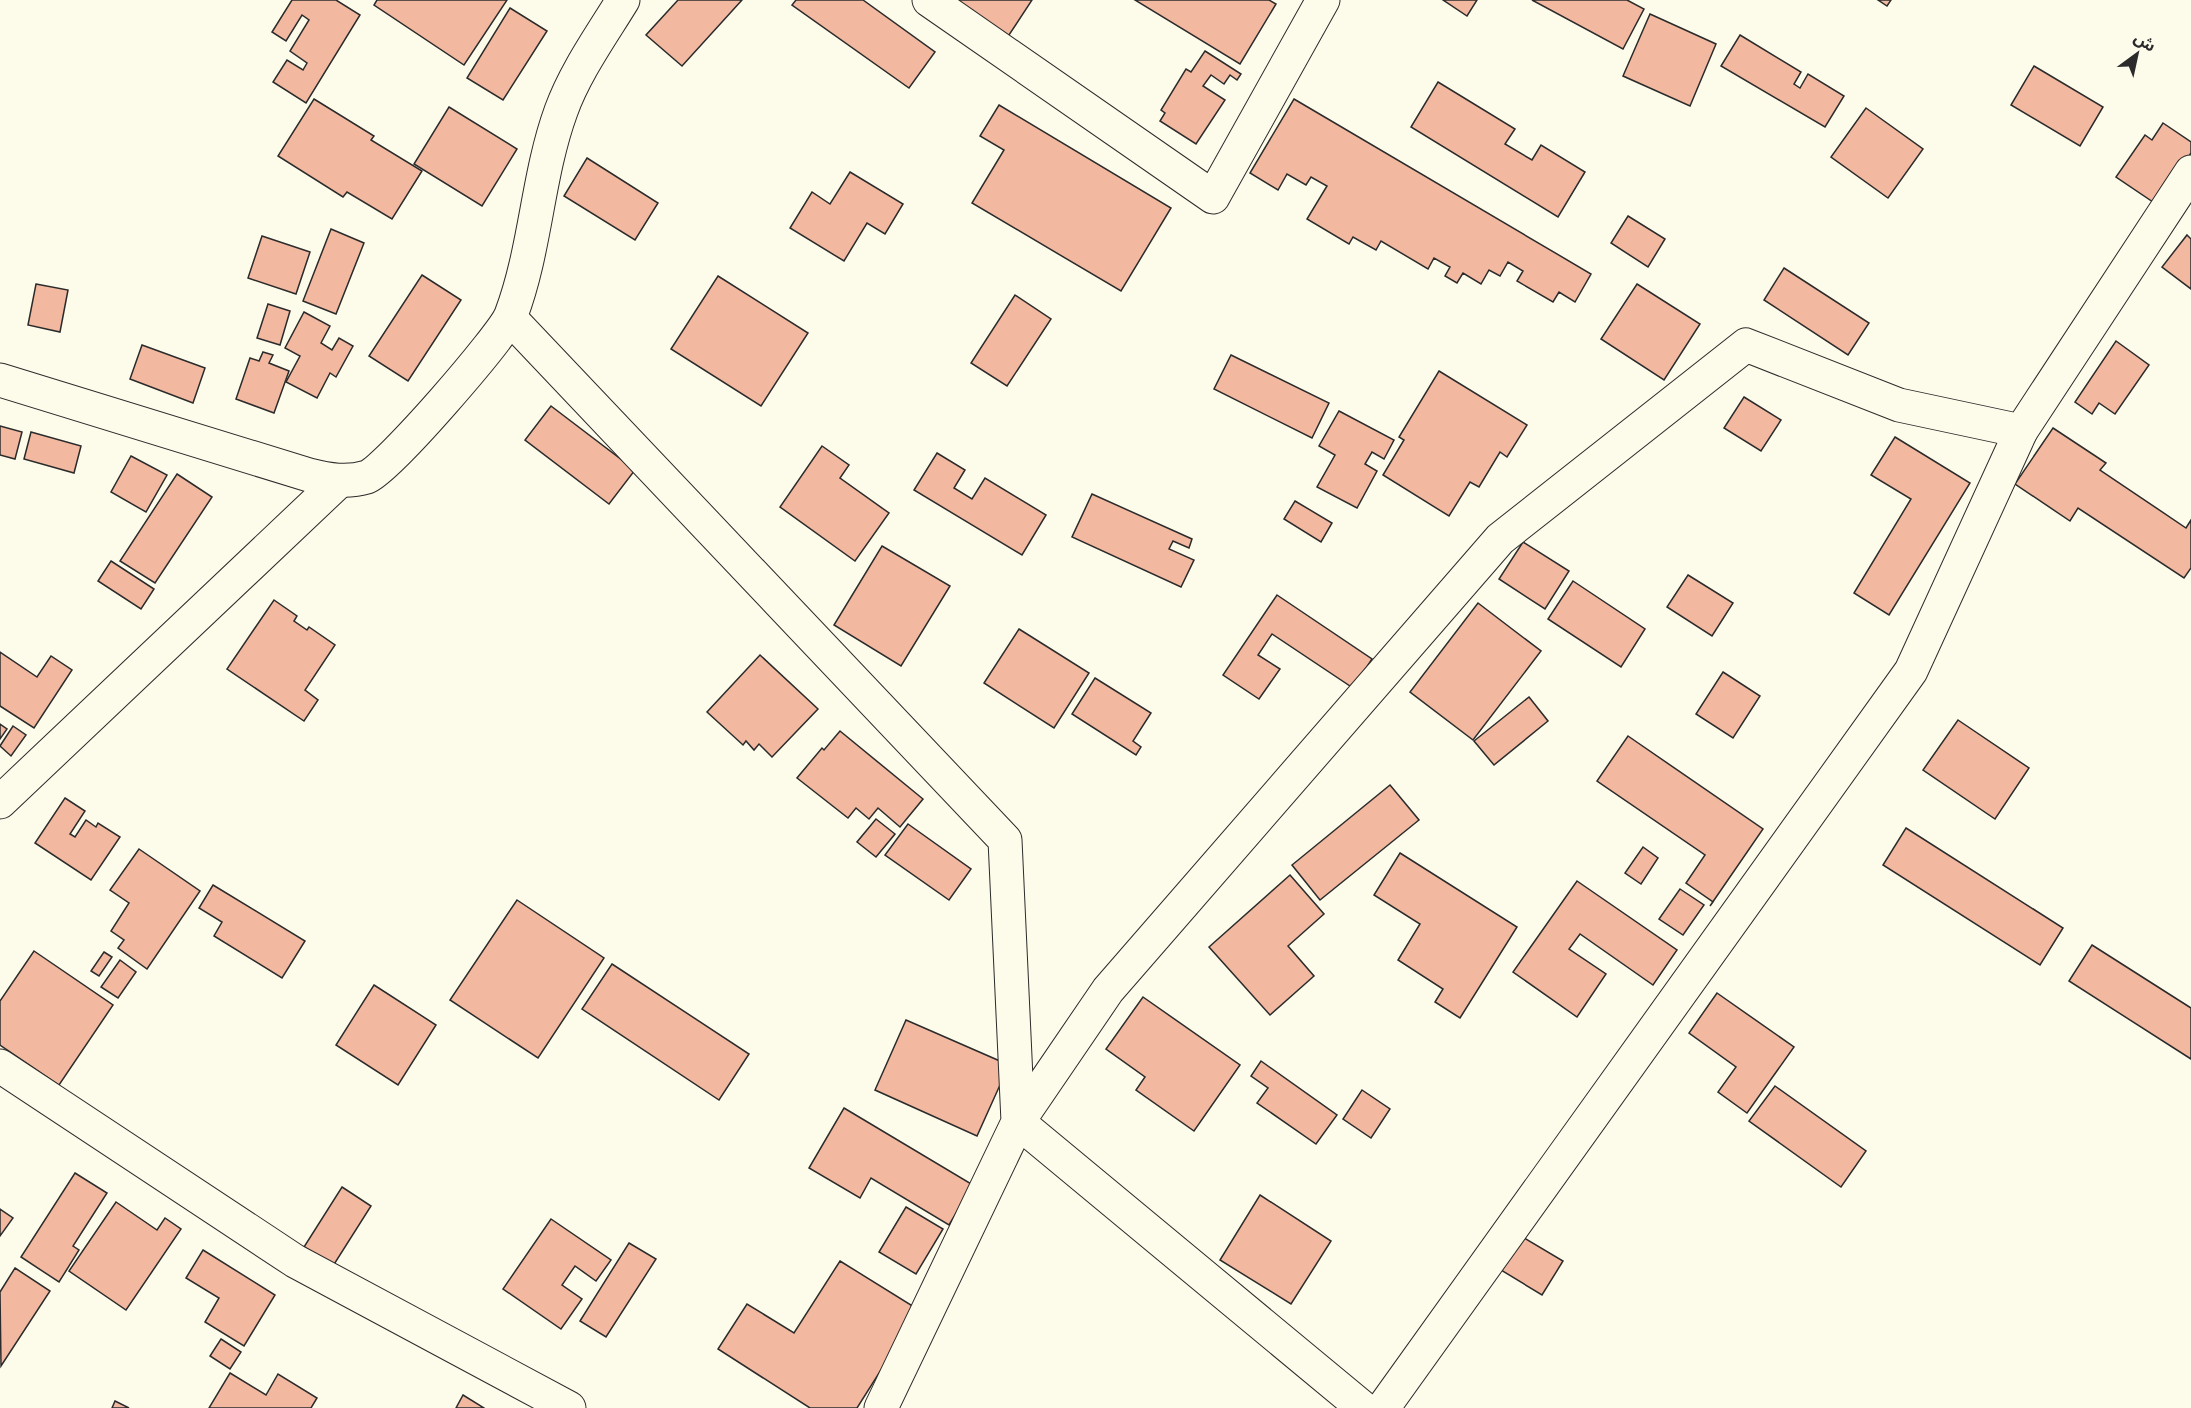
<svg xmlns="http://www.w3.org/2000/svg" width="2191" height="1408" font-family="'Nunito Sans','Noto Sans Arabic',sans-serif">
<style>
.building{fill:#f2b8a0;stroke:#2b2b2b;stroke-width:1.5}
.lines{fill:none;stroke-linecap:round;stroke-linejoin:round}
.minor-casing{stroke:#2b2b2b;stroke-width:35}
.minor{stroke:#fdfbea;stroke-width:33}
</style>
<rect width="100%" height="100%" fill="#fdfbea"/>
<g class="building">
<path d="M292 0H336L360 15 306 103 273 82 287 60 303 70 307 63 290 51 309 20 302 15 286 41 272 32Z"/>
<path d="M377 0H507L464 65 374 5Z"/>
<path d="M678 0H742L682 66 646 35Z"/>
<path d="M796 0H863L935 52 909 88 792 5Z"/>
<path d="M949 0H1032L1007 38Z"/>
<path d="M1135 0H1269L1276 4 1240 64Z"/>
<path d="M1443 0H1477L1467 16Z"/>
<path d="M1532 0H1627L1644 9 1623 49Z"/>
<path d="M1878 0H1891L1887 6Z"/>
<path d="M510 8 547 31 503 100 467 78Z"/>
<path d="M1650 14 1716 44 1690 106 1623 76Z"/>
<path d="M1740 35 1801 72 1794 84 1800 88 1808 74 1844 96 1825 127 1721 66Z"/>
<path d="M1205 51 1241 74 1237 80 1230 75 1224 84 1211 75 1203 86 1225 100 1196 144 1160 121 1165 113 1161 110 1186 69 1191 72Z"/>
<path d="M2034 66 2103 107 2080 146 2011 105Z"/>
<path d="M1438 82 1515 129 1505 144 1532 160 1541 145 1585 172 1558 217 1411 127Z"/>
<path d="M314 99 374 136 371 140 422 171 392 219 347 192 343 197 278 156Z"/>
<path d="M1294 99 1591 274 1575 302 1559 292 1553 302 1517 281 1523 271 1508 262 1500 276 1489 270 1481 284 1463 273 1457 283 1445 276 1450 267 1434 258 1428 269 1381 241 1376 250 1353 237 1349 244 1307 219 1327 186 1311 177 1306 185 1287 174 1278 190 1250 173Z"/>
<path d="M999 105 1171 208 1121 291 972 203 1004 150 980 136Z"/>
<path d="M449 107 517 149 482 206 414 164Z"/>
<path d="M1866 108 1923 149 1888 198 1831 157Z"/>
<path d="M2163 123 2191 142V153L2156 204 2116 177 2145 135 2152 140Z"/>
<path d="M587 158 658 203 635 240 564 196Z"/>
<path d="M850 172 903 204 885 234 867 223 844 261 790 228 812 192 830 204Z"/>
<path d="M1628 216 1665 239 1648 267 1611 243Z"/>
<path d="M331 229 364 243 336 314 303 301Z"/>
<path d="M2187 235 2191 239V289L2162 267Z"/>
<path d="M262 236 310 252 296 294 248 278Z"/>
<path d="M1784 268 1869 323 1848 355 1764 300Z"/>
<path d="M422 275 461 300 408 381 369 356Z"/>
<path d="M718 276 808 333 761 406 671 349Z"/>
<path d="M36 284 68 290 60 332 28 325Z"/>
<path d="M1637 284 1700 324 1664 380 1601 339Z"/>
<path d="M1015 295 1051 319 1007 386 971 363Z"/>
<path d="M268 304 290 311 280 345 257 338Z"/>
<path d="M304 312 330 326 321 343 332 350 339 338 353 346 336 377 330 373 317 398 286 382 300 356 285 348Z"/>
<path d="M2116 341 2149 365 2115 414 2099 403 2092 414 2075 402Z"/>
<path d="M142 345 205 368 193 403 130 379Z"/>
<path d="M263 352 273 355 269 363 289 371 274 413 236 399 250 358 259 361Z"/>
<path d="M1231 355 1329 403 1312 438 1214 389Z"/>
<path d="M1439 371 1527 425 1507 457 1500 452 1479 487 1470 482 1449 516 1383 475 1404 440 1399 437Z"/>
<path d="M1744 397 1781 420 1761 451 1724 428Z"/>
<path d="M551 406 635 470 609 504 525 440Z"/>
<path d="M1339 411 1394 440 1384 459 1372 452 1365 464 1377 471 1357 508 1317 487 1335 455 1319 446Z"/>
<path d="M0 426 22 432 15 459 0 455Z"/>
<path d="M2053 428 2106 463 2100 470 2186 528 2191 520V568L2184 578 2078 508 2070 521 2015 484Z"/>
<path d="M31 432 81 446 74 473 24 459Z"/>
<path d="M1895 437 1970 483 1889 615 1854 593 1911 499 1871 475Z"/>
<path d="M822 446 849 465 840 478 889 513 855 561 780 507Z"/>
<path d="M937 453 965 470 954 488 972 499 985 478 1046 515 1022 555 914 490Z"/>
<path d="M131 456 167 475 146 512 111 492Z"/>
<path d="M177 474 212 497 155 583 120 561Z"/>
<path d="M1092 494 1192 539 1189 548 1173 541 1169 549 1194 560 1181 587 1072 537Z"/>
<path d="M1295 501 1332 523 1321 542 1284 519Z"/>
<path d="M1523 542 1569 571 1545 609 1499 579Z"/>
<path d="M882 546 950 586 901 666 834 625Z"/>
<path d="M111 561 154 589 141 609 98 581Z"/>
<path d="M1688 575 1733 603 1712 636 1667 607Z"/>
<path d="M1573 581 1645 629 1621 667 1548 619Z"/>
<path d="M1277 595 1372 659 1353 688 1272 634 1258 655 1280 669 1259 699 1223 675Z"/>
<path d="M274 600 297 616 294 621 307 630 309 627 335 645 305 690 318 700 304 721 227 669Z"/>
<path d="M1478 603 1541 651 1473 740 1410 692Z"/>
<path d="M1019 629 1089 673 1054 728 984 683Z"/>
<path d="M0 652 37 677 51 656 72 670 34 728 0 706Z"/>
<path d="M760 655 818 709 772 757 759 744 754 750 746 741 743 745 707 712Z"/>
<path d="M1723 672 1760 696 1733 738 1696 714Z"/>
<path d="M1095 678 1151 713 1133 741 1141 747 1136 755 1072 714Z"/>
<path d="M1529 697 1548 721 1494 765 1474 741Z"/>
<path d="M1958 720 2029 768 1995 819 1923 770Z"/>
<path d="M0 724 7 729 0 739Z"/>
<path d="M13 726 26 735 11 756 0 746Z"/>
<path d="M840 731 923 799 900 827 878 808 869 819 856 808 848 818 797 778 822 748 824 750Z"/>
<path d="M1628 736 1763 829 1710 906 1713 902 1686 883 1705 855 1597 781Z"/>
<path d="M1390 785 1419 820 1320 900 1292 865Z"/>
<path d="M65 798 85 811 70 834 75 837 86 820 96 827 98 823 120 837 91 880 35 843Z"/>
<path d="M876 819 895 834 876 857 857 842Z"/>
<path d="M908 824 971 869 949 900 885 855Z"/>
<path d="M1906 828 2063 928 2040 965 1883 865Z"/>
<path d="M1643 847 1658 858 1641 884 1625 873Z"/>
<path d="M139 849 200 891 147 969 118 948 124 940 111 931 129 903 110 890Z"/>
<path d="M1400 853 1517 927 1460 1018 1435 1002 1443 989 1398 960 1420 924 1374 895Z"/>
<path d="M1290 875 1324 914 1288 946 1314 976 1270 1015 1209 947Z"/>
<path d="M1577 881 1677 950 1653 985 1580 934 1569 949 1606 974 1577 1017 1513 972Z"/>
<path d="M213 885 305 941 282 978 214 936 222 922 199 908Z"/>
<path d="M1680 889 1704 905 1683 935 1659 919Z"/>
<path d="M517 900 604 958 538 1058 450 1000Z"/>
<path d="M2092 945 2191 1008V1059L2069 981Z"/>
<path d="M34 951 113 1005 59 1085 0 1045V1001Z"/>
<path d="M104 952 112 957 99 976 91 971Z"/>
<path d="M120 960 136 972 118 998 101 987Z"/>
<path d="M612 964 749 1054 719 1100 582 1009Z"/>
<path d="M374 985 436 1025 398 1085 336 1045Z"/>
<path d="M1717 993 1794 1047 1747 1113 1718 1092 1736 1067 1689 1033Z"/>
<path d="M1143 997 1240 1065 1194 1131 1136 1090 1145 1077 1106 1049Z"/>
<path d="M906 1020 1009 1065 977 1136 875 1090Z"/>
<path d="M1261 1061 1337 1115 1316 1144 1257 1103 1268 1088 1251 1076Z"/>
<path d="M1775 1086 1866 1151 1841 1187 1749 1121Z"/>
<path d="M1362 1090 1390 1109 1371 1138 1343 1119Z"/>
<path d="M844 1108 973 1185 949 1225 871 1178 860 1198 809 1168Z"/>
<path d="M75 1173 107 1193 73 1246 79 1250 59 1282 21 1257Z"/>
<path d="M342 1187 371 1206 333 1266 304 1247Z"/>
<path d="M1260 1195 1331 1241 1291 1304 1220 1260Z"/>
<path d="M116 1202 157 1230 165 1218 181 1229 126 1310 69 1271Z"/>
<path d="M906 1207 943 1229 916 1274 879 1252Z"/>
<path d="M0 1209 13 1218 0 1236Z"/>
<path d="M551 1219 611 1260 596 1281 575 1266 562 1285 582 1299 561 1329 503 1289Z"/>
<path d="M1521 1236 1563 1261 1542 1295 1501 1270Z"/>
<path d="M629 1243 656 1259 606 1337 580 1321Z"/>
<path d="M203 1250 275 1295 244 1346 205 1322 219 1298 186 1278Z"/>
<path d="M840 1261 919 1310 857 1408H810L718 1349 747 1304 794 1333Z"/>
<path d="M15 1268 50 1291 1 1366 0 1292Z"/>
<path d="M221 1339 241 1352 230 1369 210 1356Z"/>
<path d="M230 1373 266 1395 278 1374 317 1398 311 1408H209Z"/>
<path d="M463 1395 484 1408H456Z"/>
<path d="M115 1401 129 1408H112Z"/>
</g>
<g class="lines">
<g class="minor-casing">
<g id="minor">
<path d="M929 0 1213 197 1323 0"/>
<path d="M510 318 1005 840 1018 1122 881 1408"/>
<path d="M0 380 309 475C329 480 347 483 367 477 386 471 503 336 511 315 536 249 537 177 561 111 575 72 601 36 623 0"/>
<path d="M0 802 338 482"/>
<path d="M0 1066 295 1261 569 1408"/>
<path d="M1363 1408 1018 1122 1108 990 1500 539 1746 345 1899 405 2021 431 2191 172"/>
<path d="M1383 1408 1911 671 2021 431"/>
</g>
</g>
<use href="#minor" class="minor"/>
</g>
<g transform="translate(2137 54) rotate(33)" stroke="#fdfbea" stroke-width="4.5" paint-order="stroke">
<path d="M0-4.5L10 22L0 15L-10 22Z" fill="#2b2b2b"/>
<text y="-9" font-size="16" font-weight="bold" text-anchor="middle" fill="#2b2b2b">ش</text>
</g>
</svg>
